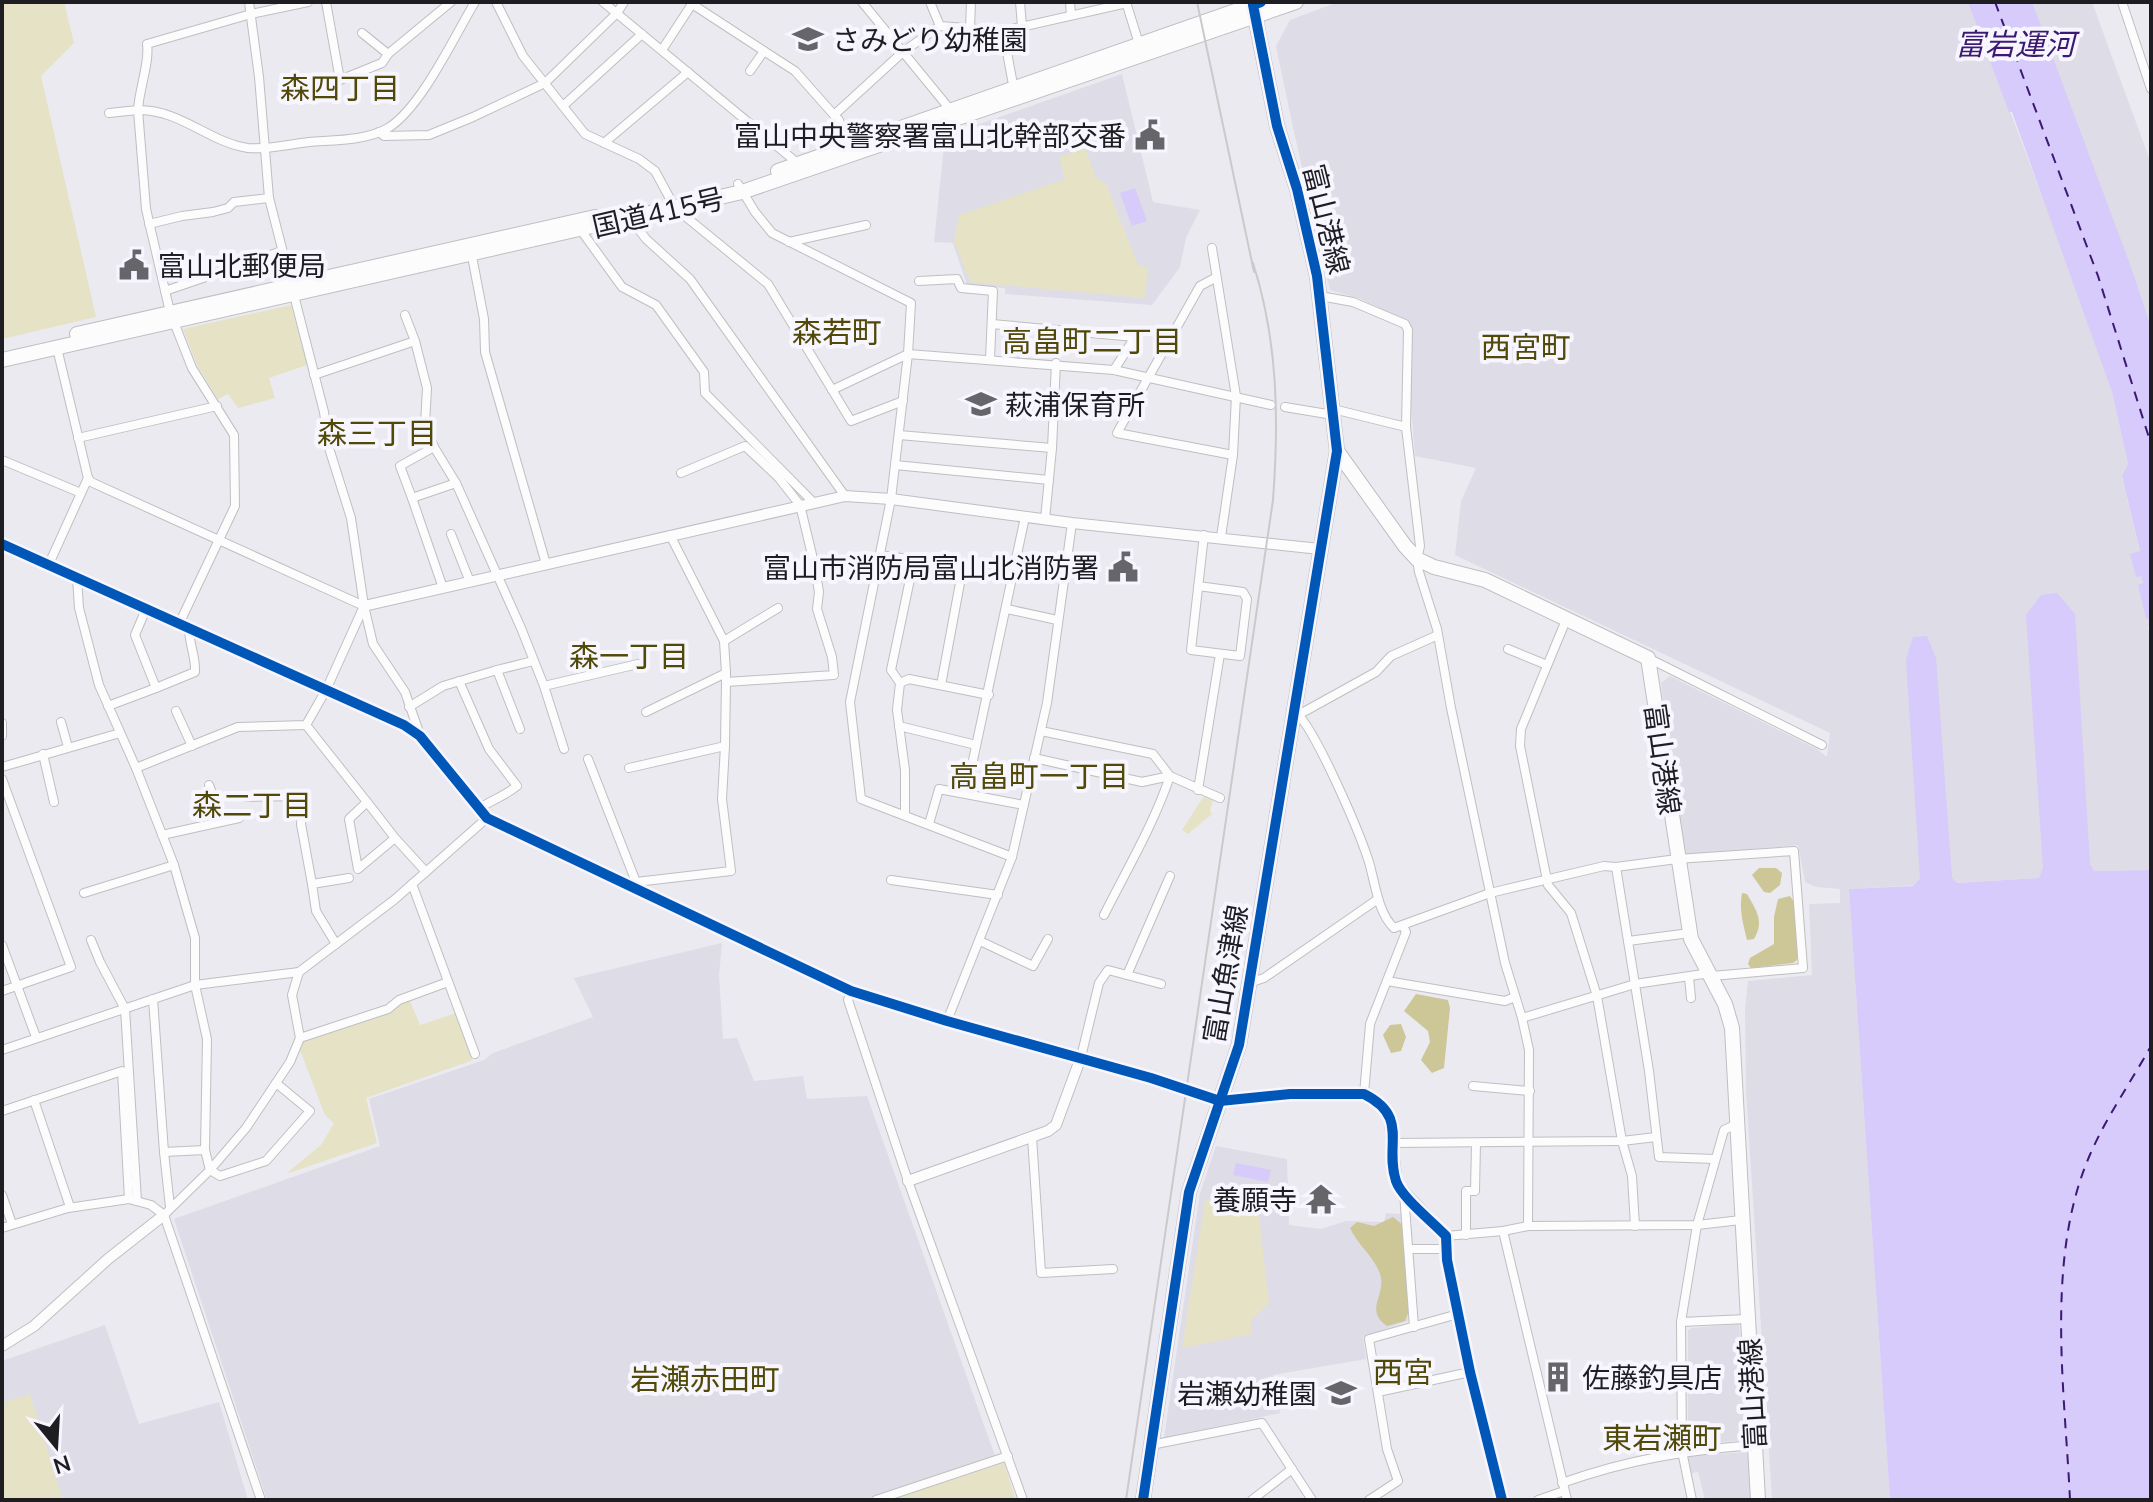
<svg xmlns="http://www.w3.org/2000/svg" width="2153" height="1502" font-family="Mulish,'Noto Sans JP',sans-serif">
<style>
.built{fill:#dedce7}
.green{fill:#e6e2c6}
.forest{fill:#cdc697}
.water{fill:#d6cbfa}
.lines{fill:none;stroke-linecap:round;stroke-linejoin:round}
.ferry{stroke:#3c1973;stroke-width:2;stroke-dasharray:10 8;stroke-linecap:butt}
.minor-casing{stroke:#bfbfc2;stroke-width:10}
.tertiary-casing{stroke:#bfbfc2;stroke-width:12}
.primary-casing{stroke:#bfbfc2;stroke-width:16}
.trunk-casing{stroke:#bfbfc2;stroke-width:16}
.minor{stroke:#fcfcfd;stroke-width:8}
.tertiary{stroke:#fcfcfd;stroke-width:10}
.primary{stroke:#fcfcfd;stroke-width:14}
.trunk{stroke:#fcfcfd;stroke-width:14}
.tram{stroke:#cacacb;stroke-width:2}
.cycleway-casing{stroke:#f7f6ff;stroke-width:15}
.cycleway{stroke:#0057b8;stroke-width:10}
.labels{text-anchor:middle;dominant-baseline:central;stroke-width:8;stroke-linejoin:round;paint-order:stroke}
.poi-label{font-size:28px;fill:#1e1d21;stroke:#f7f6ff;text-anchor:start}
.street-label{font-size:28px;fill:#1e1d21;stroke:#f7f6ff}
.water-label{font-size:30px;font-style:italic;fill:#3c1973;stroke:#f7f6ff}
.neighbourhood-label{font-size:30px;fill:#514908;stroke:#f7f6ff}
</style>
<rect width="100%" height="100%" fill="#ebeaf0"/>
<g class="built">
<path d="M1338 2H1969L2080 297 2112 392 2128 464 2122 477 2140 552 2130 554 2144 583 2139 585 2147 619 2151 618V625L2148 626 2151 639V870L2094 871 2039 878 1849 889 1890 1500H1772L1746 1090 1745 1009 1748 981 1812 975 1809 904 1840 903V889L1816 887 1805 882 1798 845 1682 856 1661 683 1670 676 1817 749 1827 757 1830 733 1455 555 1461 501 1476 468 1415 456 1404 320 1361 299 1330 290 1292 123 1276 46 1290 20Z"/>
<path d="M2032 2H2092L2116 68 2151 163V328Z"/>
<path d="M1122 74 1153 202 1200 210 1186 238 1180 267 1152 305 1005 294V288L967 285 953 243 934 242 945 136Z"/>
<path d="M722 943 719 975 723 1039 737 1038 754 1081 803 1076 807 1099 867 1096 995 1456 863 1500H267L174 1219 380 1146 369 1099 484 1060 493 1053 593 1017 574 978Z"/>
<path d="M1216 1146 1287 1159 1289 1225 1321 1229 1346 1221 1384 1222 1386 1213 1401 1214 1408 1321 1363 1337 1366 1359 1273 1375 1280 1413 1164 1438 1200 1193Z"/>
<path d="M1739 1324 1747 1437 1745 1440 1688 1445V1330L1692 1328Z"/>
<path d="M105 1325 139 1424 219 1402 248 1500H2V1361Z"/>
<path d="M1746 1452 1749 1454 1751 1500H1705L1698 1472 1691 1473 1687 1458 1690 1456Z"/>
</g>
<g class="green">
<path d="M2 2H64L74 43 41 76 96 317 2 339Z"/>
<path d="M1085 148 1096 178 1106 184 1138 265 1148 267 1145 298 970 282 954 241 959 215 1065 179 1059 157Z"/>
<path d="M291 305 307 365 269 378 275 398 238 408 228 394 218 399 197 365 183 329Z"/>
<path d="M1204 796 1213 801 1210 810 1212 814 1188 834 1182 830Z"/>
<path d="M409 999 420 1025 456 1013 473 1060 366 1098 377 1143 286 1174 322 1144 334 1123 325 1115 300 1050 303 1040Z"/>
<path d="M1257 1199 1269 1304 1251 1320 1252 1334 1182 1348 1205 1200Z"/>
<path d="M30 1394 63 1500H2V1403Z"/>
<path d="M1004 1463 1016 1500H889Z"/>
</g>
<g class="forest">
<path d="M1759 868H1776L1782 873 1780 885 1770 893 1764 892 1752 875Z"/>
<path d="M1742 893 1747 894C1756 910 1765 921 1754 939L1747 940C1743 923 1739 910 1742 893Z"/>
<path d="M1790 896C1803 912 1799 940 1797 960L1793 963 1751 968 1748 964 1750 958 1774 944V917L1778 899Z"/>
<path d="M1416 994 1448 1000 1450 1008 1444 1068 1432 1073 1421 1060 1430 1042 1428 1031 1404 1011Z"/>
<path d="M1401 1024 1406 1037 1401 1051 1391 1053 1383 1035 1390 1025Z"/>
<path d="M1393 1217 1404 1226 1409 1311 1405 1321 1387 1326C1365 1310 1384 1298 1381 1278 1378 1260 1358 1246 1350 1228L1357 1222 1374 1226Z"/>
</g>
<g class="water">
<path d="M1968 2H2032L2131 267 2151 327V618L2146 619 2138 585 2143 583 2141 576 2136 577 2130 554 2140 551 2122 476 2128 464 2112 392 2012 112H2009Z"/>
<path d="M1135 188 1147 221 1132 226 1120 193Z"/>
<path d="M2057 593 2075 614 2090 864 2094 871 2151 870V1500H1890L1849 889 1913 886 1920 879 1906 660 1913 637 1927 636 1936 658 1952 878 1957 883 2039 878 2043 868 2026 615 2041 595Z"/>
<path d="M1236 1163 1271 1170 1268 1182 1233 1175Z"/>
</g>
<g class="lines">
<g class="ferry">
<path d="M1995 2 2098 276 2151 444"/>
<path d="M2070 1500C2065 1391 2045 1260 2089 1157 2105 1119 2131 1082 2151 1046"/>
</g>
<g class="minor-casing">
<g id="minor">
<path d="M249 2 259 77 269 198 324 412 329 448 351 518 364 606 373 644 405 692 420 735"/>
<path d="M326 2 340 80 382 63 388 54 362 33"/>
<path d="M496 2 523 56 585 134 639 159 655 171 675 208 768 284 851 421 903 401"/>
<path d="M603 2 801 166"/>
<path d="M694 2 692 4 764 51 750 71"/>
<path d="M862 2 953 113"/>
<path d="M1020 2 1022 26"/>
<path d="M1070 2 1071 15"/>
<path d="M1126 2 1140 47"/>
<path d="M2122 2 2151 89"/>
<path d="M940 26 1003 31"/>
<path d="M970 28 971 2"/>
<path d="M662 50 692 4"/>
<path d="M764 51 795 71 834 115 904 51 940 26 930 2"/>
<path d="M388 54 451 2"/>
<path d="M1014 90 1003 31 1127 3"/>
<path d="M563 106 642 34"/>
<path d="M109 113 138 110C139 89 150 62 147 44L251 14 308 2"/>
<path d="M834 115 839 120 848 147"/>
<path d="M379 132 384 136 429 135 473 117 545 83 617 13 624 2"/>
<path d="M604 143 688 72"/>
<path d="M738 184 755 212 772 233 911 303 908 354 891 499 850 702 861 799 1012 857"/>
<path d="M625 211 646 239 690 279 845 496"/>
<path d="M149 224 182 216 213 212 228 208 234 202 269 198"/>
<path d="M580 229 622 287 656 305 704 372 705 393 813 502"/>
<path d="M789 242 866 225"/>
<path d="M1212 248 1236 396 1233 455 1221 537"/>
<path d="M471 251 484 319 485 352 546 564"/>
<path d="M1215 278 1200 286 1117 433 1233 455"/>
<path d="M919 281 957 279 961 288 993 291 990 359"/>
<path d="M165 291 282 251"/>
<path d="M1320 296 1353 302 1405 324 1408 330 1406 427 1420 546 1417 559 1419 572 1437 629 1451 708 1505 963 1522 1018 1529 1050 1528 1226"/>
<path d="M405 315 415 341 427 388 425 424 434 447"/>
<path d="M992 324 1135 337 1114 370"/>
<path d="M805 345 837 324"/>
<path d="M314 375 415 341"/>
<path d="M832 390 908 354 1114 370 1271 405"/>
<path d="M1285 407 1333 415"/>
<path d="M1333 409 1406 427"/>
<path d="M899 435 1052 448"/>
<path d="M78 438 217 406"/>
<path d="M2 460 81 493"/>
<path d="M895 465 1049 480"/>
<path d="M681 473 745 446 778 477 800 505 814 563 819 592 817 609 832 657 834 675 726 682V673"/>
<path d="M88 478 91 482 364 606"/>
<path d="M412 498 400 466 434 447 456 483"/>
<path d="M1045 519 1052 448 1056 363"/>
<path d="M451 534 470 582"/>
<path d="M670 535 724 641 778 608"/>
<path d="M880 555 963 567 941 685"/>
<path d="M49 564 88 478 57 348"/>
<path d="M77 578 79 608 99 685 136 768 174 865 195 938V985L207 1039 205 1150 210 1170 220 1176 266 1161 310 1111 276 1083"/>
<path d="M1198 586 1243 592 1247 599 1240 656 1191 650 1204 535"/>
<path d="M443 588 412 498 456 483 521 628 544 686"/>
<path d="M146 609 135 635 156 688 195 672C196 657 189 644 189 628"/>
<path d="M1007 609 1057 620"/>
<path d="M1566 620 1521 729 1520 746 1548 885 1571 913 1597 996 1622 1141 1632 1176 1635 1226"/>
<path d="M179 624 235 506 234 435 192 368 170 312 146 209 138 110C182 110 208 142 248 148 267 150 290 144 309 142 334 140 366 141 388 128 421 108 454 37 475 2"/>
<path d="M1508 649 1547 665"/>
<path d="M1648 658 1822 745"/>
<path d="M497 670 533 661"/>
<path d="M459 681 489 749 517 786C505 796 491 800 479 809"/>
<path d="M900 683 891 670 914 560"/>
<path d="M108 706 156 688"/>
<path d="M409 707 443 686 497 670 520 729"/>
<path d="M1293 710C1313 722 1359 832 1368 859 1375 880 1377 912 1394 928L1490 893 1604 866 1616 867 1677 859 1794 851 1803 968 1712 976"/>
<path d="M176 711 192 746"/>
<path d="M646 712 726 673 724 641"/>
<path d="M1300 714 1376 672 1391 656 1438 635"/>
<path d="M61 722 68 747"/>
<path d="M2 723V736"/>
<path d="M306 725 367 802"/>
<path d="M899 726 976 745"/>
<path d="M1041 731 1153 754 1170 776C1153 826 1127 869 1104 915"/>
<path d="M564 749 544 686 638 664"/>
<path d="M43 754 54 802"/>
<path d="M1034 758 1142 782 1170 776 1220 798"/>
<path d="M588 759 636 882"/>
<path d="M2 767 120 733"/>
<path d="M136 768 238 727 306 725 326 690 364 606"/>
<path d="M629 768 725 746 726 682"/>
<path d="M2 779 71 967 2 991"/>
<path d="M209 785 222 821"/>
<path d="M1198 790 1220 654"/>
<path d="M966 793 1025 517"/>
<path d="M245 797 303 796 301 824 312 884"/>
<path d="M905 815V770L897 710 900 683 909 679 989 695"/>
<path d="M929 824 939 789 1024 805"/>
<path d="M162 835 239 818"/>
<path d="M395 838 367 802 349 819 358 869 395 838 426 872"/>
<path d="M1616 867 1649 1071 1659 1157 1715 1159"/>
<path d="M891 880 998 895"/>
<path d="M412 884 475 1054"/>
<path d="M633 888 636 882 731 871 722 799 725 746"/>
<path d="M84 893 174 865"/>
<path d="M91 940 100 962 125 1009 137 1201"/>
<path d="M980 941 1033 966 1048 939"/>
<path d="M1628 941 1690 933"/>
<path d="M336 944 316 911 312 884 349 878"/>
<path d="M2 945 36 1037"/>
<path d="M1127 975 1161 984"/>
<path d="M1689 977 1691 998"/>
<path d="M1387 981 1505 1001 1515 997"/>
<path d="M1249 983 1264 978 1378 899"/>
<path d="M851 991 848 1000 908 1181 1023 1500"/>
<path d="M153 999 164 1152 205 1150"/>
<path d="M1522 1018 1635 984 1710 973"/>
<path d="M947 1021 1012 857 1047 703 1072 523"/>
<path d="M300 1038 388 1009 399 1000 448 982"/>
<path d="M2 1050 195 985 299 972"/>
<path d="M1081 1057 1099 983 1108 970 1127 975 1170 876"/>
<path d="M1473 1086 1530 1091"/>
<path d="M1364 1094 1370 1024 1406 932 1403 926"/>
<path d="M34 1100 70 1207"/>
<path d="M2 1111 122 1071 129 1199"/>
<path d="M1032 1137 1041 1273 1113 1269"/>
<path d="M1394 1143 1622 1141 1656 1137"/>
<path d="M164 1152 170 1207"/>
<path d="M1404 1193 1414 1327"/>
<path d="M2 1195 12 1224"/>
<path d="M164 1215 210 1170 246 1128 290 1062 300 1038 292 995 299 972 394 900 487 818"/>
<path d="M2 1228 68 1208 129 1199 151 1205 164 1215 261 1500"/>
<path d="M1503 1231 1567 1500"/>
<path d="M1466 1235V1191H1475L1476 1143"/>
<path d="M1409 1249H1447"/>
<path d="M1681 1322 1747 1319"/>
<path d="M1378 1392 1470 1372"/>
<path d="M1151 1445 1262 1423 1312 1500"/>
<path d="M1562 1483C1630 1459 1683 1451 1754 1445"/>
<path d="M876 1500 1008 1456"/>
<path d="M1252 1500 1292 1469"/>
<path d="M1369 1500 1398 1481 1387 1449 1369 1339 1458 1314"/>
<path d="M1502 1500 1470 1372 1447 1260 1446 1236 1503 1231 1528 1226 1697 1225 1741 1220"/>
<path d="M1538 1500 1564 1491"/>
<path d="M1692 1500 1682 1451 1681 1322 1697 1225 1724 1130 1737 1124"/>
</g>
</g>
<g class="tertiary-casing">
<g id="tertiary">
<path d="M2 544 404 725 420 736 487 818 851 991 947 1021 1151 1078 1220 1101 1290 1094H1364L1382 1106 1389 1115 1397 1184 1446 1236"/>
<path d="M364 606 845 496 891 499 1072 523 1320 549"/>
<path d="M908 1181 1048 1131 1056 1125 1081 1057"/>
<path d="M2 1346 34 1326 108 1259 164 1215"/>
</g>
</g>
<g class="primary-casing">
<g id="primary">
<path d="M1253 6 1277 126 1297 189 1317 276 1337 451 1405 546 1417 559 1434 567 1485 580 1648 658 1691 939 1725 1004 1732 1028 1758 1500"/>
<path d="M1143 1500 1189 1192 1239 1045 1337 451"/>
</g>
</g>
<g class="trunk-casing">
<g id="trunk">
<path d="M778 171 1261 2"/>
<path d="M77 334 595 217"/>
<path d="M2 360 742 192 1296 2"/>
</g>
</g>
<use href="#minor" class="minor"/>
<use href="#tertiary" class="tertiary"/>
<use href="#primary" class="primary"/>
<use href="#trunk" class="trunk"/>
<g class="tram">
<path d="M1197 2 1254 272"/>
<path d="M1126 1500 1273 500C1279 419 1278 341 1253 263"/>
</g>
<g class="cycleway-casing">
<g id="cycleway">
<path d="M2 544 404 725 420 736 487 818 851 991 947 1021 1151 1078 1220 1101 1290 1094H1364C1410 1117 1384 1145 1396 1181 1401 1197 1434 1223 1446 1236L1447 1260 1470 1372 1502 1500"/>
<path d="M1143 1500 1189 1192 1239 1045 1337 451 1317 276 1297 189 1277 126 1253 5 1261 2"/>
</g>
</g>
<use href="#cycleway" class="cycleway"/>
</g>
<defs>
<g id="school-bare" transform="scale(2.4)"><path d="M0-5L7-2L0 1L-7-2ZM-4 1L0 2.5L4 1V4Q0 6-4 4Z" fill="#666569" stroke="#f7f6ff" stroke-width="2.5" paint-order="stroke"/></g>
<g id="civic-bare" transform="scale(2.4)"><path d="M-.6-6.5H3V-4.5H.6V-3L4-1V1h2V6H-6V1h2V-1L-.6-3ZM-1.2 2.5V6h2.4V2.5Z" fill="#666569" stroke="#f7f6ff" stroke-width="2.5" paint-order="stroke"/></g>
<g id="temple-bare" transform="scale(2.4)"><path d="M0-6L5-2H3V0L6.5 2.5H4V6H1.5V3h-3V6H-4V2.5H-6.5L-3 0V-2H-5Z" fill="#666569" stroke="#f7f6ff" stroke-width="2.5" paint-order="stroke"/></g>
<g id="building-bare" transform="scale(2.4)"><path d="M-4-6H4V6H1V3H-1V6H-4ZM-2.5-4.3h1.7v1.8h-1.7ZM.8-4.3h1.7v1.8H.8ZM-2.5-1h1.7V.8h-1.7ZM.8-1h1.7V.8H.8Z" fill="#666569" stroke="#f7f6ff" stroke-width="2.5" paint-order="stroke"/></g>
</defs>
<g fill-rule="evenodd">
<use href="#school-bare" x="808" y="39"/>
<use href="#civic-bare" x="1150" y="135"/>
<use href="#civic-bare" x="134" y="265"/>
<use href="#school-bare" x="981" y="404"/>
<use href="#civic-bare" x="1123" y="567"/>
<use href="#temple-bare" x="1321" y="1199"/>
<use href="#building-bare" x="1558" y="1377"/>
<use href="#school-bare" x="1341" y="1393"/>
</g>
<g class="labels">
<g class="poi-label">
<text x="832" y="39">さみどり幼稚園</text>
<text x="1126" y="135" text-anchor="end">富山中央警察署富山北幹部交番</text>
<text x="158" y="265">富山北郵便局</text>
<text x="1005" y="404">萩浦保育所</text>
<text x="1099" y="567" text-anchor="end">富山市消防局富山北消防署</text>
<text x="1297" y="1199" text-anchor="end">養願寺</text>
<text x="1582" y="1377">佐藤釣具店</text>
<text x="1317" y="1393" text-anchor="end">岩瀬幼稚園</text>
</g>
<g class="street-label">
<text transform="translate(658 212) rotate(-13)">国道415号</text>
<text transform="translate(1327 219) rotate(76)">富山港線</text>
<text transform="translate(1663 759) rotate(82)">富山港線</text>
<text transform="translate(1225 974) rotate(-80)">富山魚津線</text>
<text transform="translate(1752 1394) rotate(-93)">富山港線</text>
</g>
<g class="water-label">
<text x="2015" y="44">富岩運河</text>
</g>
<g class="neighbourhood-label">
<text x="340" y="88">森四丁目</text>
<text x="837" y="332">森若町</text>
<text x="1092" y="341">高畠町二丁目</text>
<text x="1526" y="347">西宮町</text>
<text x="377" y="433">森三丁目</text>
<text x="629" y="656">森一丁目</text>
<text x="1039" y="776">高畠町一丁目</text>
<text x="252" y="805">森二丁目</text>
<text x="1403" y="1372">西宮</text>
<text x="705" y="1379">岩瀬赤田町</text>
<text x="1662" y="1438">東岩瀬町</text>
</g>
</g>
<rect width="2153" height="1502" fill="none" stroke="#1e1d21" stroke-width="8"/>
<g transform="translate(56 1446) rotate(162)" stroke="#f7f6ff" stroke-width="6" paint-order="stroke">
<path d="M0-6L14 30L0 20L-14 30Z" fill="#1e1d21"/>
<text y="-12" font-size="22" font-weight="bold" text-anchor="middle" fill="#1e1d21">N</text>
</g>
</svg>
